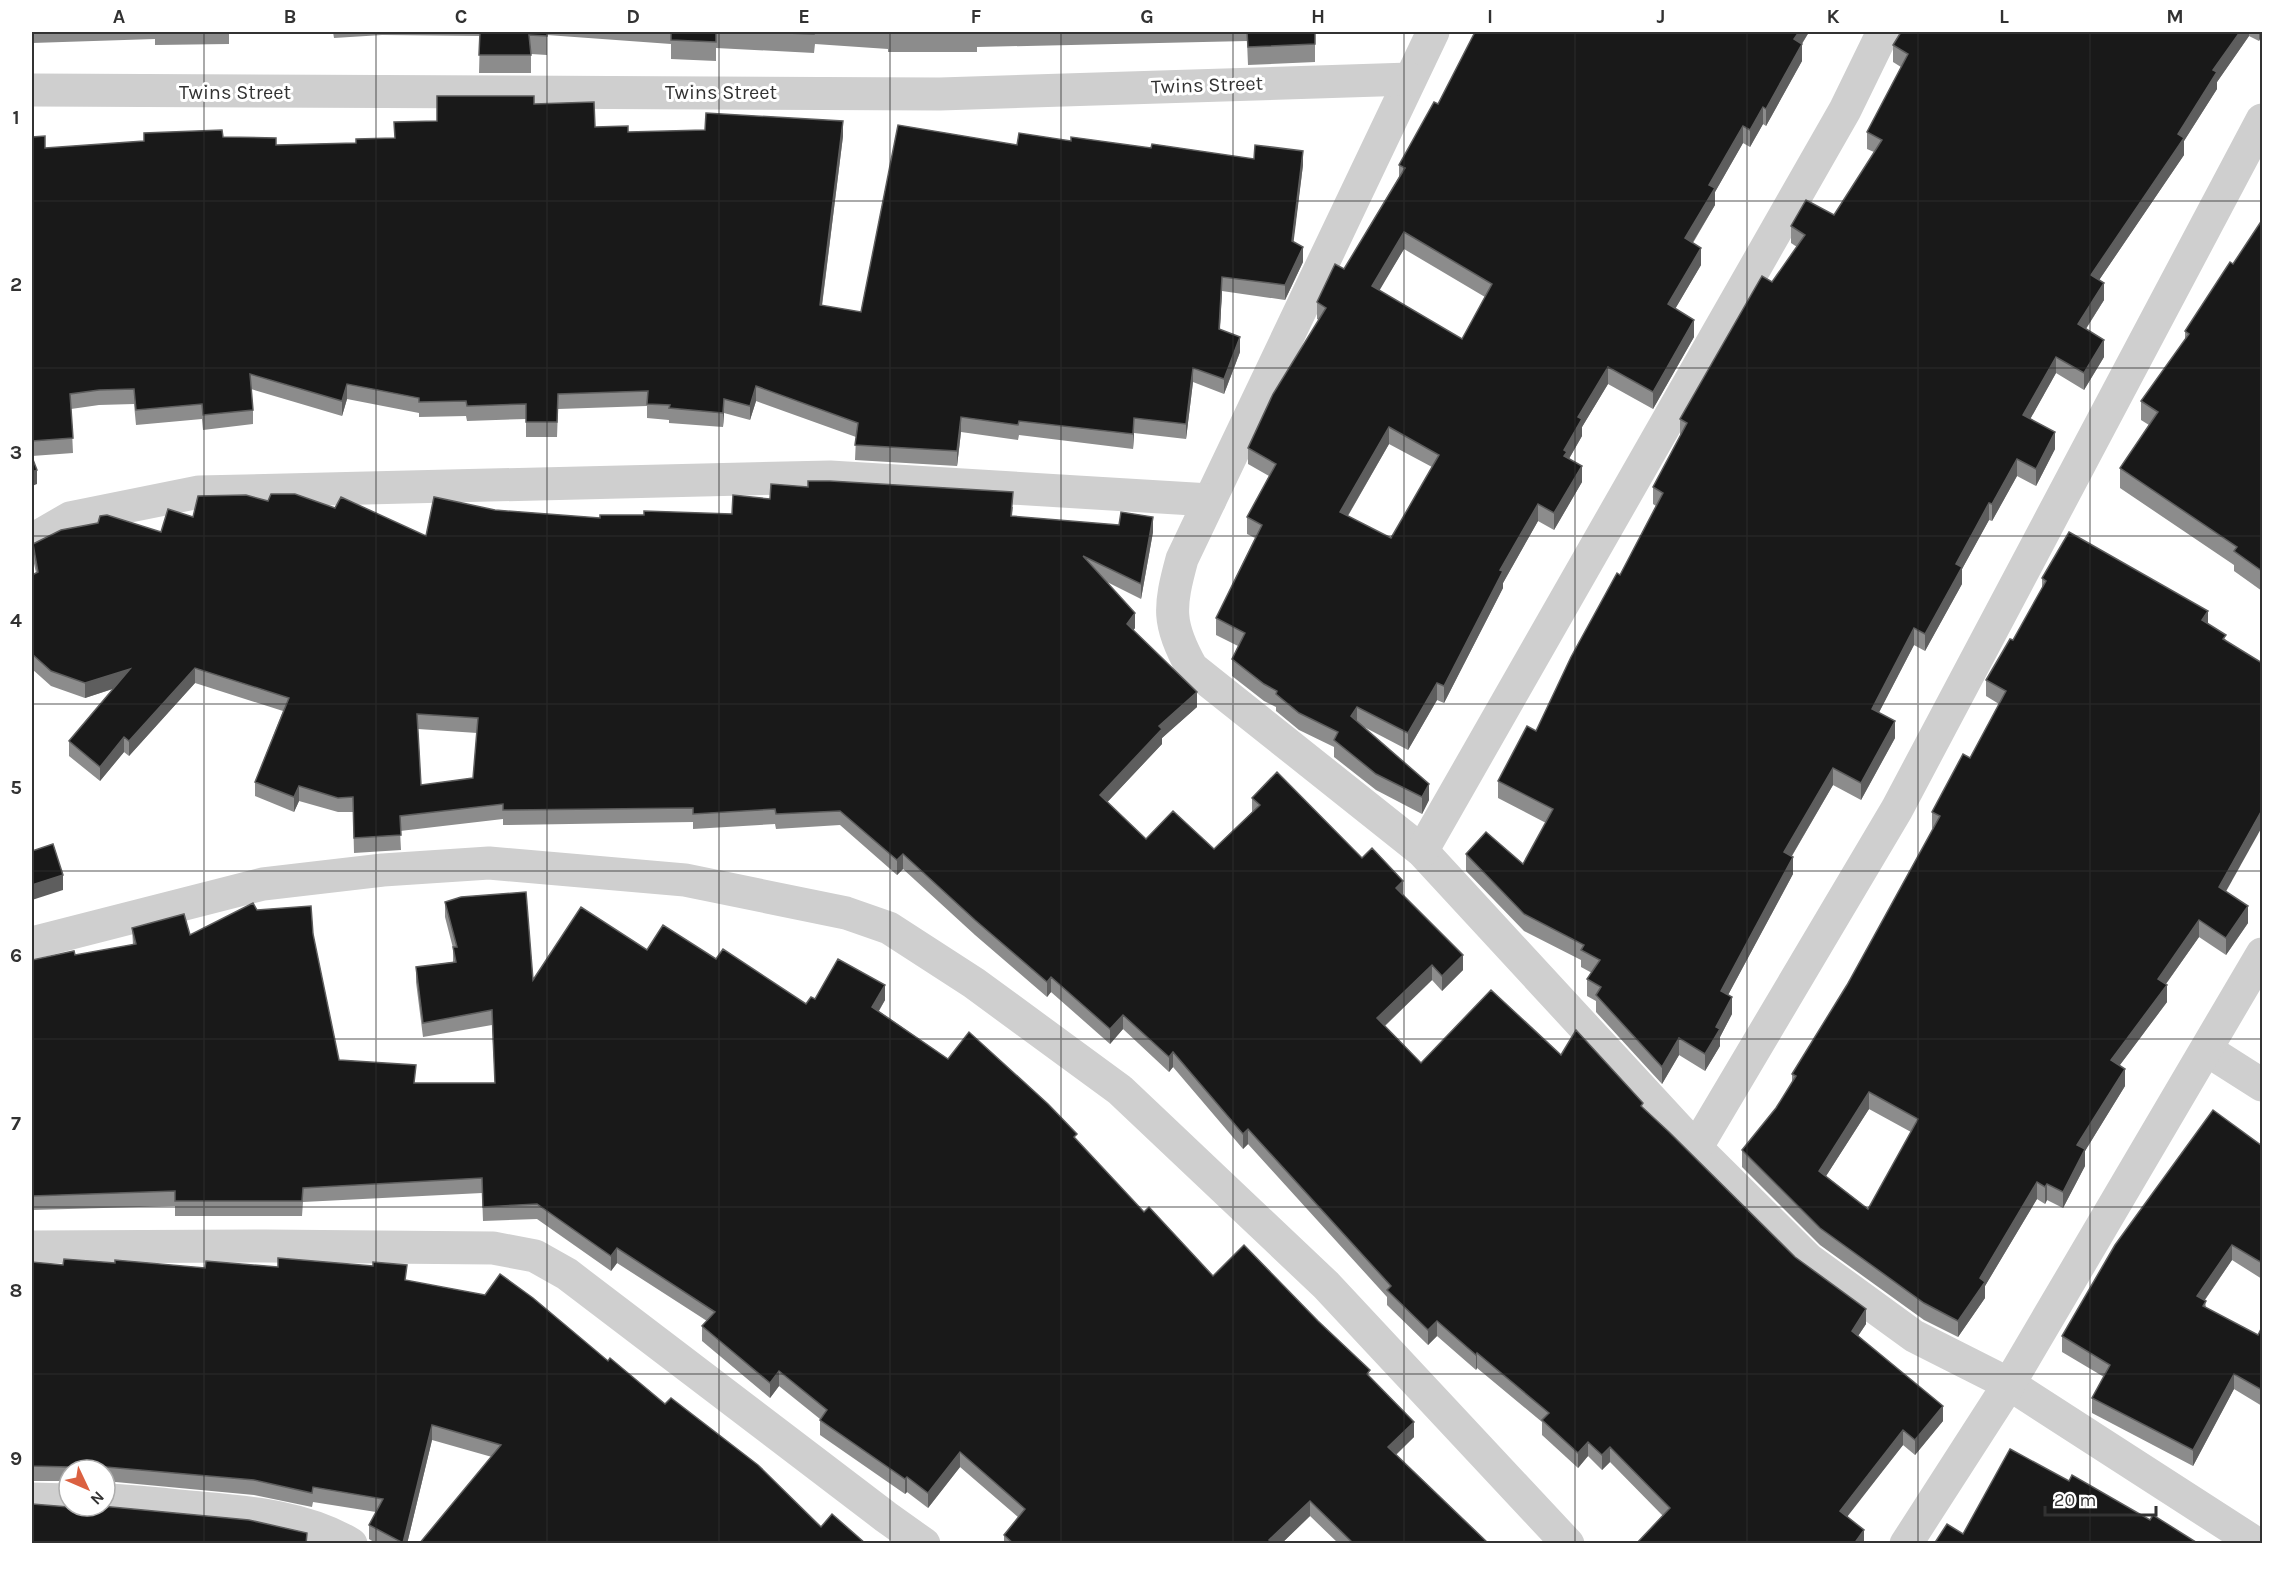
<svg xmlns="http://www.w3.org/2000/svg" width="2294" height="1575" font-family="Karla,sans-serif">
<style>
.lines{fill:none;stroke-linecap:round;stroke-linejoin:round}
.minor{stroke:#cfcfcf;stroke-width:33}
.wall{fill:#8c8c8c;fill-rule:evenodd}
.shaded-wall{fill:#5e5e5e}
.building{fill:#191919;stroke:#5e5e5e;stroke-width:1.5;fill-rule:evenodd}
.grid{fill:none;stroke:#323232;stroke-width:1.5;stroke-opacity:0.55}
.labels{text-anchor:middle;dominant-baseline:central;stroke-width:6;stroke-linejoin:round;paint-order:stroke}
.street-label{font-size:20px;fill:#323232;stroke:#fff}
.neatline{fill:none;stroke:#323232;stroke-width:2}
.grid-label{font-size:20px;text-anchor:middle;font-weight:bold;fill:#323232}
</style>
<rect width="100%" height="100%" fill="#fff"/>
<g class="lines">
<g class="minor">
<path d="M1433 32 1182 559C1169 607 1167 624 1192 668L1422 851 1696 1148 1808 1259 1914 1336 2009 1384 2257 1544"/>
<path d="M32 90 940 94 1410 79"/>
<path d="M32 540 70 518 199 492 830 477 1210 500"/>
<path d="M1422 851 1845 110 1883 32"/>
<path d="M32 943 263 884 383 870 489 863 685 880 846 913 889 928 974 983 1120 1090 1326 1285 1568 1544"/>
<path d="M2207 1050 2262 1085"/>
<path d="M1696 1148 1897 809 2262 120"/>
<path d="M32 1247 265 1246 493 1248 535 1256 567 1274 886 1517 924 1544"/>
<path d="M32 1499 69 1500"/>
<path d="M105 1500C133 1501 161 1504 189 1507 243 1512 303 1515 351 1544"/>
<path d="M1906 1544 2009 1384 2262 954"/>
</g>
</g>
<g class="wall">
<path d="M32 32H270L229 33V44L155 45V39L32 43Z"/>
<path d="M333 32H1315V62L1248 65 1247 41 977 47V52H888V49L815 44 814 53 716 48V61L671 59V44L547 35V55L531 54V73H479L480 36 382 35 334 38Z"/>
<path d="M1475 32H1809L1802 44V61L1766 126 1763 124 1750 147 1743 143 1715 192V205L1693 243 1701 265 1675 309 1694 337 1653 409 1608 384 1582 427V436L1569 459 1582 482 1554 530 1538 521 1503 583V588L1444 703 1437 700 1408 750 1364 727 1429 800 1422 814 1376 790 1334 757V747L1299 730 1276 711V707L1264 701 1232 676V659L1238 646 1216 635V618L1255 538 1247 534V517L1269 476 1248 464V448L1319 320 1317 319V302L1344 269 1399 177V165L1438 104ZM1404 249 1485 297 1462 339 1379 290ZM1389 444 1432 467 1391 538 1348 516Z"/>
<path d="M1901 32H2262L2259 41 2249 36 2217 82V89L2184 141V155L2099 280 2104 300 2086 329 2104 357 2084 390 2056 373 2030 419 2055 449 2036 486 2017 476 1992 521 1989 520 1962 569V584L1925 651 1914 645 1879 712 1895 738 1861 800 1833 785 1792 856 1793 874 1728 995 1732 1014 1720 1037V1046L1705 1071 1679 1055 1662 1084 1596 1012V1001L1587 996V979L1592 973 1581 967V960L1524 931 1466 871V854L1523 864 1546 823 1498 798V781L1536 731 1620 575 1656 506 1653 504V487L1680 436V419L1797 247 1791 243V226L1834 215 1874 152 1867 149V132L1901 67 1893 62V45Z"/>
<path d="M534 104 595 127 628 132 843 136 822 306 861 312 1017 145 1071 141 1151 148 1254 159 1303 165 1293 242 1303 262 1285 300 1222 291 1220 330 1240 352 1224 394 1193 382 1186 439 1134 433 1133 449 1019 435 1018 440 961 432 957 466 855 460 856 437 756 401 750 420 724 413 723 427 669 423V420L647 418V406L558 409 557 437H526V419L467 421 466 416 419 417V413L347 399 342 416 251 389 253 410V424L203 430 202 419 136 425 134 404 99 405 71 409 73 453 32 456V137L45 148 223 137 276 145 356 143 394 138 437 121Z"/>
<path d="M2262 220V591L2234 571V565L2120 488V468L2149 425 2141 420V401L2185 340V331L2233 264Z"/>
<path d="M770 499 1013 507 1012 516 1153 532 1141 599 1107 582 1135 628 1133 631 1197 707 1162 738V744L1107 802 1146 839 1214 849 1252 812V798L1362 858 1403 895 1463 970 1442 991 1432 980 1385 1026 1421 1063 1561 1055 1643 1108 1795 1257 1866 1324 1858 1336 1943 1421 1915 1455 1903 1445 1847 1516 1864 1544 1663 1516 1610 1462 1602 1470 1588 1456 1578 1468 1542 1435V1422L1477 1368 1476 1370 1437 1336 1428 1345 1387 1305V1297L1248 1144 1243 1149 1173 1067 1169 1072 1123 1029 1110 1044 1051 992 1047 997 975 935 903 869 897 875 840 825 776 829 775 824 693 829V822L503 825V819L400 831 401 850 354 853 353 812H338L299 801 294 812 255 796V782L283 711 195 683 129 756 124 752 100 781 69 756V741L113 689 85 698 51 686 32 669V575L36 573 33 559V544L161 532 193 517 268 501 335 508 426 536 495 510 600 518 644 515 732 514ZM418 729 477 733 473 778 421 785Z"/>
<path d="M2042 578 2208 623 2226 640V891L2248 923 2226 955 2199 937 2166 984 2167 1002 2119 1066 2125 1086 2085 1151V1166L2063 1208 2047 1200 2045 1204 2037 1199 1985 1286V1298L1958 1337 1924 1320 1820 1245 1742 1167V1150L1776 1108 1792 1083V1074L1847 985 1933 829 1932 828V812L1970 758 1999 704 1986 696V680L2013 640 2042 589ZM1869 1109 1911 1132 1868 1209 1826 1176Z"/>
<path d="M445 902 533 980 647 950 716 959 806 1004 815 999 885 1000 879 1011 948 1059 1077 1141 1144 1212 1213 1276 1370 1378 1414 1437 1396 1455 1489 1544H1339L1310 1516 1281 1544H1004V1535L1018 1517 960 1467 928 1508 907 1492 905 1494 820 1435V1419L779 1386 770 1398 702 1341V1326L707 1321 617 1263 611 1271 537 1219 483 1221 482 1193 303 1202 302 1216H175V1206L32 1210V960L75 955 133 945 132 928 190 935 257 910 313 934 339 1060 416 1083H495L492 1025 423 1037 416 982V967L453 962V948L445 917Z"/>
<path d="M2262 1146V1279L2232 1260 2205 1300 2206 1308 2258 1335 2262 1327V1406L2234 1389 2193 1466 2092 1413V1398L2104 1377 2062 1352V1336Z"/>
<path d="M32 1262 63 1265 115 1263 407 1280 608 1361 665 1404 821 1527 866 1544 492 1457 432 1440 407 1544H377L369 1539V1525L376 1512 313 1502 312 1507 254 1495 105 1481V1470H69V1481H32Z"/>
</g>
<g class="shaded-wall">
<path d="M1799 32H1809L1794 56V39Z"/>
<path d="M2240 32H2249V36L2217 82V89L2184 141V155L2091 292V275L2178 134 2213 70Z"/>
<path d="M2259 32H2262V35L2259 41Z"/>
<path d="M1802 44V61L1766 126V109Z"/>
<path d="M1763 107V124L1750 147V130Z"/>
<path d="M843 121V136L820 320V305Z"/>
<path d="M1743 126V143L1715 192V205L1685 255V238L1709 185Z"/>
<path d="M1303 151V165L1292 255V241Z"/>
<path d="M1404 232V249L1372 303V286Z"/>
<path d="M1303 247V262L1285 300V285Z"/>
<path d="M1701 248V265L1668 321V304Z"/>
<path d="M1222 277V291L1219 344V329Z"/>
<path d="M2104 283V300L2078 341V324Z"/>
<path d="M1694 320V337L1653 409V392Z"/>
<path d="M1240 337V352L1224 394V379Z"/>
<path d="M2104 340V357L2084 390V373Z"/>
<path d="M2056 357V373L2023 432V415Z"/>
<path d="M1608 367V384L1582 427V436L1567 462 1564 473V450L1578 417Z"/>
<path d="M1193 368V382L1186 439V424Z"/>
<path d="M347 384V399L342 416V401Z"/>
<path d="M756 386V401L750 420V406Z"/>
<path d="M724 399V413L723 427V413Z"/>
<path d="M961 417V432L957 466V451Z"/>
<path d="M1134 418V433L1133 449V434Z"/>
<path d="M1389 427V444L1340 529V512Z"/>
<path d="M2055 432V449L2036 486V469Z"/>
<path d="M2017 459V476L1992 521V504Z"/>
<path d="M1582 466V482L1554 530V513Z"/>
<path d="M37 470V484L32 486V472Z"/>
<path d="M1989 503V520L1962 569V584L1925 651V634L1956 564Z"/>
<path d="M1538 504V521L1503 583V588L1444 703V686L1500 570Z"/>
<path d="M1153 517V532L1141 599V584Z"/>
<path d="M2208 611V628L2202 620Z"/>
<path d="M1135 613V628L1127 639V624Z"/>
<path d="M1914 628V645L1872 726V709Z"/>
<path d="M195 668V683L129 756V741Z"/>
<path d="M130 669V683L85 698V683Z"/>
<path d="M1437 683V700L1408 750V733Z"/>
<path d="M1197 692V707L1162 738V744L1100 810V795L1159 726Z"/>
<path d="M1357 707V723L1351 716Z"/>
<path d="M1895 721V738L1861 800V783Z"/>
<path d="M124 737V752L100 781V767Z"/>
<path d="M1833 768V785L1784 869V852Z"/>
<path d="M1429 784V800L1422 814V797Z"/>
<path d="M299 786V801L294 812V797Z"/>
<path d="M2262 810V827L2219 904V887Z"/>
<path d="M903 854V869L897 875V860Z"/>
<path d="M1793 857V874L1721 1008V991Z"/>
<path d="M63 875V890L32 900V885Z"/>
<path d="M1403 881V896L1396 888Z"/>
<path d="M2248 906V923L2226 955V938Z"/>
<path d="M2199 920V937L2158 995V979Z"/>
<path d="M1463 955V970L1442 991V976Z"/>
<path d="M1432 965V980L1377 1033V1018Z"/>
<path d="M1051 977V992L1047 997V982Z"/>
<path d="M885 985V1000L872 1022V1007Z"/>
<path d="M2167 985V1002L2111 1077V1060Z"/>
<path d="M1732 997V1014L1720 1037V1046L1705 1071V1054L1716 1027Z"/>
<path d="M1123 1015V1029L1110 1044V1029Z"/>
<path d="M1679 1038V1055L1662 1084V1067Z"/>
<path d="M1173 1052V1067L1169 1072V1057Z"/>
<path d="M2125 1069V1086L2085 1151V1166L2063 1208V1192L2077 1145Z"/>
<path d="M1869 1092V1109L1819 1187V1171Z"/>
<path d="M1248 1129V1144L1243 1149V1134Z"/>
<path d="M2037 1182V1199L1985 1286V1298L1958 1337V1321L1980 1278Z"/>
<path d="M2047 1184V1200L2045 1204V1187Z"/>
<path d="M2232 1245V1260L2197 1311V1296Z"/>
<path d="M617 1248V1263L611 1271V1256Z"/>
<path d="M1866 1309V1324L1852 1345V1331Z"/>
<path d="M1437 1321V1336L1428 1345V1330Z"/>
<path d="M1477 1353V1368L1476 1370V1355Z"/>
<path d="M779 1371V1386L770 1398V1383Z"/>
<path d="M2234 1374V1389L2193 1466V1450Z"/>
<path d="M1943 1406V1421L1915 1455V1440Z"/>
<path d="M1414 1422V1437L1388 1462V1447Z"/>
<path d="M432 1425V1440L407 1544H403Z"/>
<path d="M1903 1430V1445L1840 1526V1511Z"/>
<path d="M1588 1442V1456L1578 1468V1453Z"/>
<path d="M1610 1447V1462L1602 1470V1455Z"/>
<path d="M960 1452V1467L928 1508V1493Z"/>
<path d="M33 1466V1480L32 1481V1466Z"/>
<path d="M106 1467V1481H105V1470H95Z"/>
<path d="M907 1477V1492L905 1494V1479Z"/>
<path d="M1310 1501V1516L1281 1544H1269V1540Z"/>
<path d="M1864 1530V1544H1854Z"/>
</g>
<g class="building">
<path d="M480 32H547V36L529 35 531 55H479Z"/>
<path d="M671 32H716V42L671 40Z"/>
<path d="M756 32H814V34Z"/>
<rect x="888" y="32" width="89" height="1"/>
<path d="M1247 32H1315V44L1248 47Z"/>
<path d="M1475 32H1799L1794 39 1802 44 1766 109 1763 107 1750 130 1743 126 1709 185 1715 188 1685 238 1701 248 1668 304 1694 320 1653 392 1608 367 1578 417 1582 419 1564 450 1567 452 1564 456 1582 466 1554 513 1538 504 1500 570 1503 571 1444 686 1437 683 1408 733 1357 707 1351 716 1429 784 1422 797 1376 774 1334 740 1338 732 1299 713 1276 694 1277 691 1264 684 1232 659 1245 633 1216 618 1262 525 1247 517 1276 464 1248 448 1273 394 1326 308 1317 302 1335 264 1344 269 1405 168 1399 165 1434 102 1438 104ZM1404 232 1492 284 1462 339 1372 286ZM1389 427 1439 455 1391 538 1340 512Z"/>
<path d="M1901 32H2240L2213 70 2217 72 2178 134 2184 138 2091 275 2104 283 2078 324 2104 340 2084 373 2056 357 2023 415 2055 432 2036 469 2017 459 1992 504 1989 503 1956 564 1962 567 1925 634 1914 628 1872 709 1895 721 1861 783 1833 768 1784 852 1793 857 1721 991 1732 997 1716 1027 1720 1029 1705 1054 1679 1038 1662 1067 1596 995 1601 987 1587 979 1600 960 1581 950 1584 945 1524 914 1466 854 1486 832 1523 864 1553 809 1498 781 1527 726 1536 731 1571 657 1617 573 1620 575 1663 493 1653 487 1687 423 1680 419 1762 276 1772 282 1805 235 1791 226 1806 200 1834 215 1882 140 1867 132 1908 54 1893 45Z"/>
<path d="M437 96H534V104L594 102 595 127 628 126V132L705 130 706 113 843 121 820 305 861 312 898 125 1017 145 1019 133 1071 141V137L1151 148 1152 144 1254 159 1255 145 1303 151 1292 241 1303 247 1285 285 1222 277 1219 329 1240 337 1224 379 1193 368 1186 424 1134 418 1133 434 1019 421 1018 425 961 417 957 451 855 445 858 423 756 386 750 406 724 399 723 413 669 408 670 405 647 404 648 391 558 394 557 422H526V404L467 406 466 401 419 402V398L347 384 342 401 250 374 253 410 203 415 202 404 136 410 134 389 99 390 70 394 73 438 32 441V137L45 136V148L144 141V133L222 130 223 137 276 138V145L356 143V139L395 138 394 122 437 121Z"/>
<path d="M2262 220V571L2234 551 2237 547 2120 468 2158 412 2141 401 2189 334 2185 331 2230 262 2233 264Z"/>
<path d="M32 457 37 470 32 472Z"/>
<path d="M808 481H830L1013 492 1011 516 1119 525 1121 512 1153 517 1141 584 1083 556 1135 613 1127 624 1197 692 1159 726 1162 729 1100 795 1146 839 1173 811 1214 849 1260 805 1252 798 1277 772 1362 858 1372 848 1403 881 1396 888 1463 955 1442 976 1432 965 1377 1018 1421 1063 1491 990 1561 1055 1576 1030 1643 1103 1641 1106 1669 1132 1795 1257 1866 1309 1852 1331 1943 1406 1915 1440 1903 1430 1840 1511 1864 1530 1854 1544H1636L1670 1508 1610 1447 1602 1455 1588 1442 1578 1453 1542 1420 1549 1413 1477 1353 1476 1355 1437 1321 1428 1330 1387 1290 1391 1286 1248 1129 1243 1134 1173 1052 1169 1057 1123 1015 1110 1029 1051 977 1047 982 975 920 903 854 897 860 840 811 776 814 775 809 693 814V808L503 810V804L400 816 401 835 354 838 353 797 338 798 299 786 294 797 255 782 289 698 195 668 129 741 124 737 100 767 69 741 130 669 85 683 51 671 32 654V575L38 572 33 544 61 530 98 523 100 516 107 515 161 532 168 509 193 517 198 496 246 495 268 501 271 494H295L335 508 341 497 426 536 434 497 495 510 600 518V515H644V511L732 514 733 495 770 499 771 484 808 487ZM417 714 478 718 473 778 421 785Z"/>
<path d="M2069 532 2208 611 2202 620 2226 635 2223 639 2262 663V810L2219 887 2248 906 2226 938 2199 920 2158 979 2167 985 2111 1060 2125 1069 2077 1145 2085 1149 2063 1192 2047 1184 2045 1187 2037 1182 1980 1278 1985 1282 1958 1321 1924 1303 1820 1228 1742 1150 1776 1108 1796 1076 1792 1074 1847 985 1940 816 1932 812 1963 754 1970 758 2006 691 1986 680 2010 639 2013 640 2046 581 2042 578ZM1869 1092 1918 1119 1868 1209 1819 1171Z"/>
<path d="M53 844 63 875 32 885V851Z"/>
<path d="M526 892 533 980 581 907 647 950 663 925 716 959 723 949 806 1004 811 997 815 999 838 959 885 985 872 1007 948 1059 969 1032 1048 1104 1077 1134 1074 1137 1144 1212 1149 1207 1213 1276 1244 1245 1318 1321 1370 1370 1367 1374 1414 1422 1388 1447 1489 1544H1354L1310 1501 1269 1540 1273 1544H1014L1004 1535 1025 1509 960 1452 928 1493 907 1477 905 1479 820 1420 827 1410 779 1371 770 1383 702 1326 715 1312 617 1248 611 1256 537 1204 483 1207 482 1178 303 1188 302 1201H175V1191L32 1196V960L74 951 75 955 136 944 132 928 184 914 190 935 253 903 257 910 311 906 313 934 339 1060 416 1065 414 1083H495L492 1010 423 1023 416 967 456 962 453 947H457L445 902 461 897Z"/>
<path d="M2213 1110 2262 1146V1263L2232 1245 2197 1296 2206 1301 2203 1306 2258 1335 2262 1327V1390L2234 1374 2193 1450 2092 1398 2110 1365 2062 1336 2115 1245Z"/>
<path d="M278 1258 373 1266V1262L407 1265 405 1280 485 1295 500 1274 533 1298 608 1361 610 1358 665 1404 671 1398 758 1465 821 1527 832 1514 866 1544H419L501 1445 432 1425 403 1543 369 1525 383 1499 313 1487 312 1493 254 1480 106 1467 95 1470H79L70 1467 32 1466V1262L63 1265 64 1259 115 1263V1260L205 1268 206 1261 278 1267Z"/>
<path d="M2010 1449 2069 1481 2072 1475 2150 1520 2153 1515 2199 1544H1934L1947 1524 1963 1534Z"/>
<path d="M32 1504 69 1507 101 1506 249 1520 307 1533 306 1544H32Z"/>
</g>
<path class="grid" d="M204 32V1544M376 32V1544M547 32V1544M719 32V1544M890 32V1544M1061 32V1544M1233 32V1544M1404 32V1544M1575 32V1544M1747 32V1544M1918 32V1544M2090 32V1544M32 201H2262M32 368H2262M32 536H2262M32 704H2262M32 871H2262M32 1039H2262M32 1207H2262M32 1374H2262"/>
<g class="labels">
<g class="street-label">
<text transform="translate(1207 85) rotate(-2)">Twins Street</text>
<text x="235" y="92">Twins Street</text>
<text x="721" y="92">Twins Street</text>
</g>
</g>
<rect width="2294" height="1575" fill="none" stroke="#ffffff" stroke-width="66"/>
<g transform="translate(87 1488) rotate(134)"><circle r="28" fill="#ffffff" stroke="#adadad" stroke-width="1.5"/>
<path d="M0-4.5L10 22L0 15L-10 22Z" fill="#db6141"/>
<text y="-9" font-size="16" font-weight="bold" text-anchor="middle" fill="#323232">N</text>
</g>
<path d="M2045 1506v9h111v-9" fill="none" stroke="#323232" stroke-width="3"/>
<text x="2054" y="1506" font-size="18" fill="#323232" stroke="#ffffff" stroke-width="4.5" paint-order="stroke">20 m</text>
<rect x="33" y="33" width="2228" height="1509" class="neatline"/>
<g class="grid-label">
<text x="119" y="23">A</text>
<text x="290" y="23">B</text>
<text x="461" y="23">C</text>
<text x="633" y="23">D</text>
<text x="804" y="23">E</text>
<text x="976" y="23">F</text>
<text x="1147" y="23">G</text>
<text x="1318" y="23">H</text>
<text x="1490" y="23">I</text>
<text x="1661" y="23">J</text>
<text x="1833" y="23">K</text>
<text x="2004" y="23">L</text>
<text x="2175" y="23">M</text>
<text x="16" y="124">1</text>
<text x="16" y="291">2</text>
<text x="16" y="459">3</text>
<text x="16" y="627">4</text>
<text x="16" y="794">5</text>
<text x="16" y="962">6</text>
<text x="16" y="1130">7</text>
<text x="16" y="1297">8</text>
<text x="16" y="1465">9</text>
</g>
</svg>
